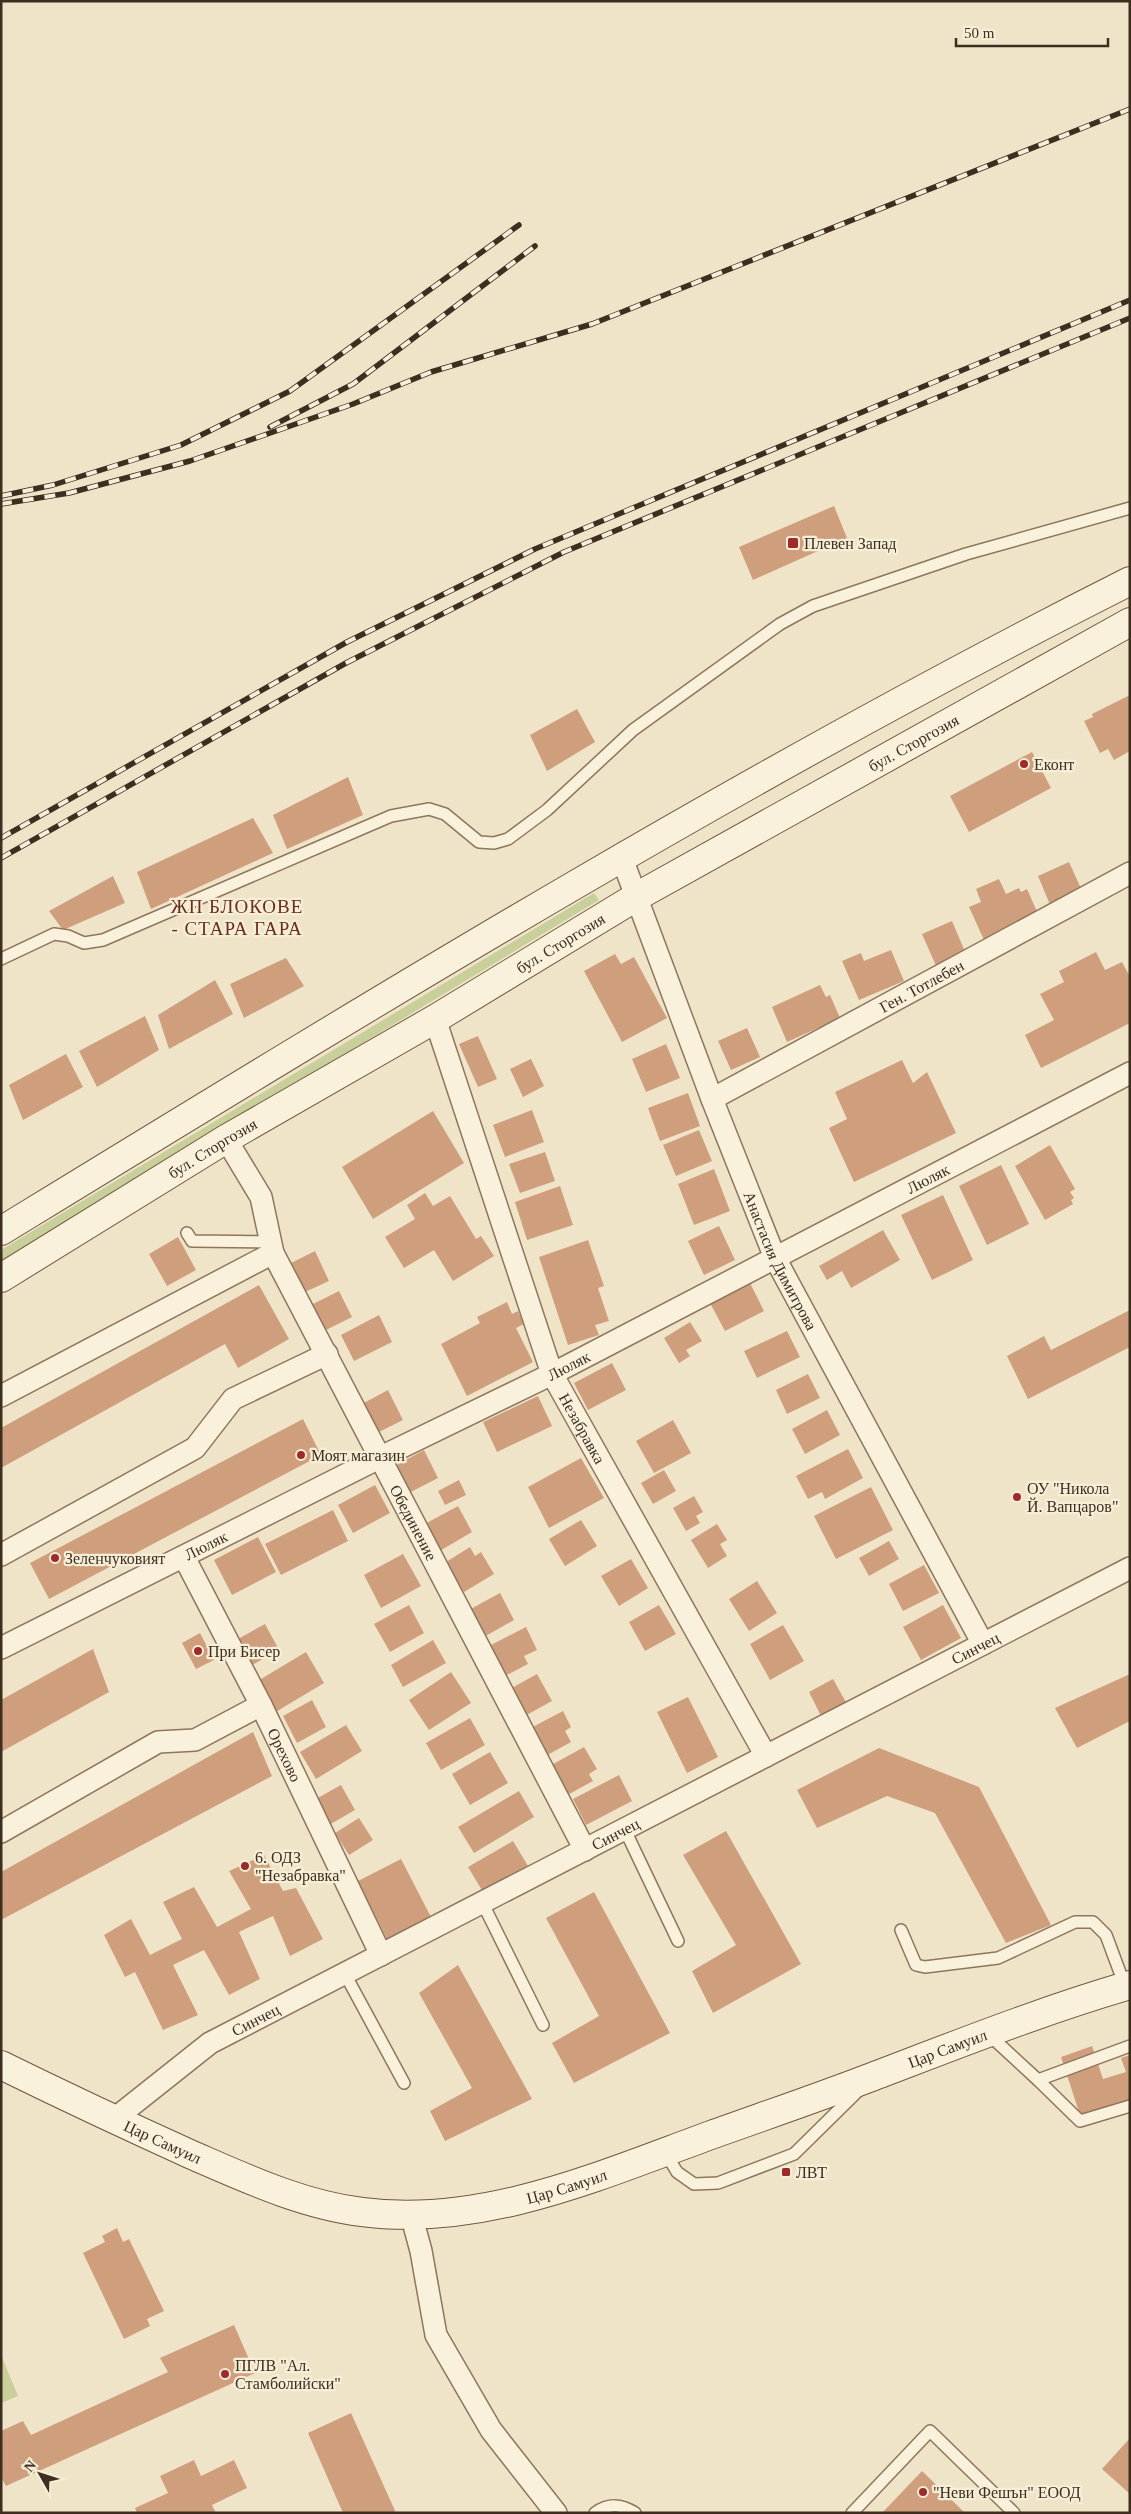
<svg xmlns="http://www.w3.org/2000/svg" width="1131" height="2514" font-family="Georgia,serif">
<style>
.green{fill:#c9cf9b}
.building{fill:#cf9f7d}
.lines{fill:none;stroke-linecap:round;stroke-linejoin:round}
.lane-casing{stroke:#8d765c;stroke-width:14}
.street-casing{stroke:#8d765c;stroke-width:24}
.secondary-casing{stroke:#6f573f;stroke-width:30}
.lane{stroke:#faf1dc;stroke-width:11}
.street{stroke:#faf1dc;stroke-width:21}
.secondary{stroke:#faf1dc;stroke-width:28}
.rail-casing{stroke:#3d2e20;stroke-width:5.5}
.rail{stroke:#f7eed8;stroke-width:4;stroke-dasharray:11;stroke-linecap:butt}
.poi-dot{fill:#9e2a2b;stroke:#f7eed8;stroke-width:2}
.labels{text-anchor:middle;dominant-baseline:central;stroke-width:4.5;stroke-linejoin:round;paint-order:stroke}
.poi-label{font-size:16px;fill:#3d2e20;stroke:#f7eed8;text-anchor:start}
.street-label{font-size:16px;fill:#3d2e20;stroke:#f7eed8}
.quarter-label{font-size:19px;letter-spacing:1px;fill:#6b2e1e;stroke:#f7eed8}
</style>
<rect width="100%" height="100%" fill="#f0e4c8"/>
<g class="green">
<path d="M594 893 599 900 1 1262V1250Z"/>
<path d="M1 2355 18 2396 1 2403Z"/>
</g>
<g class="building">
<path d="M834 506 847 538 753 580 739 547Z"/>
<path d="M1130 695V751L1114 760 1108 749 1100 753 1084 721 1093 717 1092 714Z"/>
<path d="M577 709 595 742 547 771 530 735Z"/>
<path d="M1032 752 1051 788 969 832 950 796Z"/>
<path d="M348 777 363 815 287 849 273 815Z"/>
<path d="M253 818 273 853 151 909 137 872Z"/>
<path d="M1069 862 1083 893 1051 907 1038 876Z"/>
<path d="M113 876 125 903 63 930 49 911Z"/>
<path d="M999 879 1006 894 1019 888 1021 892 1027 889 1039 916 984 940 969 907 981 902 976 889Z"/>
<path d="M952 921 966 954 937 968 922 934Z"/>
<path d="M891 950 904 981 859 1000 842 961 861 953 864 961Z"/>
<path d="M1096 952 1105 970 1122 962 1130 977V1023L1041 1068 1025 1035 1054 1020 1040 994 1064 982 1059 971Z"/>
<path d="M615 954 621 964 634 957 667 1018 622 1042 584 971Z"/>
<path d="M286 958 304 986 244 1018 230 984Z"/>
<path d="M215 980 233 1014 169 1049 158 1015Z"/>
<path d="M820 985 826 997 830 995 840 1018 787 1042 772 1007Z"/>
<path d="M145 1016 159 1050 97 1087 79 1051Z"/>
<path d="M747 1028 760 1057 731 1070 718 1041Z"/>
<path d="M478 1036 497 1079 478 1087 459 1044Z"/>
<path d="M666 1044 680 1078 646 1092 632 1059Z"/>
<path d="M66 1054 83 1087 23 1120 9 1085Z"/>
<path d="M531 1059 544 1086 523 1097 510 1069Z"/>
<path d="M902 1060 913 1083 927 1072 956 1133 854 1182 829 1128 847 1119 835 1092Z"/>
<path d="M688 1093 700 1126 660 1141 648 1108Z"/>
<path d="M532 1110 544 1142 505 1157 493 1125Z"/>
<path d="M433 1111 464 1163 373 1219 342 1167Z"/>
<path d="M699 1130 712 1161 676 1176 663 1145Z"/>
<path d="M1050 1145 1075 1189 1070 1192 1074 1198 1071 1200 1073 1204 1045 1220 1015 1166Z"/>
<path d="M545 1152 555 1181 520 1193 509 1164Z"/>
<path d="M1001 1165 1029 1224 987 1245 959 1186Z"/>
<path d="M714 1169 730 1211 694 1225 678 1184Z"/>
<path d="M560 1186 573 1225 527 1240 515 1202Z"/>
<path d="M425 1193 433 1206 450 1196 476 1239 481 1236 494 1256 453 1281 434 1250 404 1268 385 1237 415 1219 407 1205Z"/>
<path d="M943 1195 973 1260 932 1280 901 1215Z"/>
<path d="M719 1226 735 1260 704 1275 688 1241Z"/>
<path d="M883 1230 900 1260 851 1288 842 1271 827 1280 819 1266Z"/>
<path d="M178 1237 196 1270 167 1286 149 1254Z"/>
<path d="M588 1240 604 1286 598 1288 609 1321 595 1325 599 1335 568 1345 539 1257Z"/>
<path d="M315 1251 329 1281 305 1292 291 1263Z"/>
<path d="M750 1283 764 1311 725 1331 710 1303Z"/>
<path d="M259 1285 289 1339 238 1368 225 1344 1 1468V1428Z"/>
<path d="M339 1291 352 1317 324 1331 311 1305Z"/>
<path d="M507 1302 512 1314 518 1311 524 1324 516 1328 533 1362 467 1396 441 1344 480 1323 477 1317Z"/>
<path d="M1130 1310V1347L1028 1399 1007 1356 1044 1336 1051 1350Z"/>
<path d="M379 1315 392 1342 354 1361 341 1335Z"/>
<path d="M690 1322 702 1341 686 1350 690 1356 679 1363 664 1338Z"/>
<path d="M787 1331 800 1357 757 1378 744 1351Z"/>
<path d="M612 1363 626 1390 588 1410 574 1383Z"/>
<path d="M808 1374 820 1398 787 1414 776 1390Z"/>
<path d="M388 1390 403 1420 377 1433 362 1404Z"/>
<path d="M538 1396 552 1426 497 1452 483 1422Z"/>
<path d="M827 1410 840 1435 805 1454 792 1429Z"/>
<path d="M303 1419 321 1455 49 1599 30 1563Z"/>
<path d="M673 1420 691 1453 654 1473 636 1441Z"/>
<path d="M848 1449 863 1478 825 1499 822 1492 808 1499 796 1476Z"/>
<path d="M424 1450 438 1478 407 1494 393 1467Z"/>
<path d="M581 1458 604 1498 549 1528 528 1487Z"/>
<path d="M664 1470 676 1491 653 1504 641 1483Z"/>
<path d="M459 1480 466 1495 445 1505 438 1491Z"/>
<path d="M375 1485 390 1513 353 1533 338 1505Z"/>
<path d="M871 1487 893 1530 836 1559 814 1516Z"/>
<path d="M694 1496 703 1512 696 1516 700 1523 686 1531 673 1508Z"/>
<path d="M458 1506 472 1532 438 1552 423 1525Z"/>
<path d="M333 1510 348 1541 281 1575 265 1544Z"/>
<path d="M581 1520 597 1546 565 1566 549 1539Z"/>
<path d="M717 1524 727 1540 720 1544 727 1556 708 1568 691 1540Z"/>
<path d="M258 1537 276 1572 232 1595 214 1560Z"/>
<path d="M889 1541 899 1559 869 1576 859 1558Z"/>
<path d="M470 1547 475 1556 481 1552 494 1574 464 1592 446 1562Z"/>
<path d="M403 1554 421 1586 381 1608 364 1575Z"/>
<path d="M631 1559 648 1588 619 1606 601 1576Z"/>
<path d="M924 1565 939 1593 903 1611 889 1584Z"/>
<path d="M757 1581 777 1613 749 1631 729 1599Z"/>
<path d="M500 1593 514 1620 482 1638 467 1611Z"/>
<path d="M409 1605 424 1633 390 1652 374 1624Z"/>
<path d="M659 1605 676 1634 645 1651 629 1622Z"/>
<path d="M943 1605 961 1638 921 1660 903 1627Z"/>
<path d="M265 1624 279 1650 252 1665 238 1639Z"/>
<path d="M783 1625 804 1661 770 1680 750 1644Z"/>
<path d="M526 1627 537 1650 524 1656 528 1664 503 1677 487 1647Z"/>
<path d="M200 1633 214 1660 196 1669 182 1643Z"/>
<path d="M433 1640 446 1663 403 1687 391 1665Z"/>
<path d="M93 1649 109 1692 1 1752V1700Z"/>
<path d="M306 1652 324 1683 274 1713 256 1682Z"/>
<path d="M451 1672 471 1703 429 1730 409 1700Z"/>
<path d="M537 1674 552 1701 523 1717 508 1690Z"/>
<path d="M1130 1674V1721L1077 1748 1055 1708Z"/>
<path d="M833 1679 848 1706 823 1720 809 1692Z"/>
<path d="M688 1697 718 1757 687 1773 657 1712Z"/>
<path d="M312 1700 326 1727 297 1743 283 1716Z"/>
<path d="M563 1711 571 1727 565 1731 571 1742 542 1758 527 1730Z"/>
<path d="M470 1718 485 1745 441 1770 426 1743Z"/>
<path d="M346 1725 362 1751 316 1779 300 1752Z"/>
<path d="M253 1732 272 1776 1 1920V1872Z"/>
<path d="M584 1747 597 1769 589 1774 593 1781 562 1798 546 1768Z"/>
<path d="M879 1748 979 1787 1051 1925 1006 1943 935 1813 887 1796 817 1828 797 1790Z"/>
<path d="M490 1752 508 1783 470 1805 452 1774Z"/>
<path d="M619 1775 632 1801 586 1825 573 1799Z"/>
<path d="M341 1785 355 1810 329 1825 314 1800Z"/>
<path d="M519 1791 534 1817 474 1853 458 1827Z"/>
<path d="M359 1818 373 1840 349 1855 335 1833Z"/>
<path d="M726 1831 801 1964 713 2013 692 1971 736 1945 683 1855Z"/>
<path d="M513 1841 528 1866 483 1892 468 1867Z"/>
<path d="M264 1855 283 1891 296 1888 323 1939 290 1956 273 1916 239 1932 260 1979 229 1995 204 1950 173 1965 198 2015 163 2030 135 1972 125 1977 104 1935 131 1919 150 1955 182 1939 163 1902 194 1887 217 1927 251 1909 229 1871Z"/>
<path d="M401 1859 432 1919 388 1941 358 1881Z"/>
<path d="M594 1892 670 2033 574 2083 552 2043 599 2016 546 1918Z"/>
<path d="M458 1965 532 2099 445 2141 430 2111 472 2088 419 1993Z"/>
<path d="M1092 2046 1103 2079 1126 2072 1121 2058 1130 2055V2105L1082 2121 1061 2057Z"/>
<path d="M117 2228 123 2242 129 2239 164 2311 147 2319 150 2326 124 2339 83 2253 105 2242 102 2236Z"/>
<path d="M234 2325 255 2373 6 2486 1 2477V2431L23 2421 31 2435 168 2372 160 2358Z"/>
<path d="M351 2413 396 2513H343L308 2433Z"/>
<path d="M1130 2438V2494L1102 2469Z"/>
<path d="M194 2460 201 2476 234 2460 247 2488 212 2505 216 2513H137L135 2508 168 2493 160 2476Z"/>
<path d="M922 2471 965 2513H882Z"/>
</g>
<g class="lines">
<g class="lane-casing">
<g id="lane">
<path d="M1 959 54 934 68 936 84 943 103 940 391 816 429 809 445 814 479 842 494 843 508 839 547 810 633 730 780 624 813 606 966 554 1130 508"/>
<path d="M187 1233 192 1241 270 1242"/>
<path d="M625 1830 678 1941"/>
<path d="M483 1904 543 2025"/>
<path d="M901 1930 916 1965 925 1967 998 1958 1075 1922H1093L1106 1935 1125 1986"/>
<path d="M345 1974 404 2083"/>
<path d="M987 2033 1038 2080 1130 2046"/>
<path d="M1038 2080 1080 2121 1130 2106"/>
<path d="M665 2152 677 2172 694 2184 718 2183 794 2154 859 2090"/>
<path d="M595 2513C609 2503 621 2504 635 2513"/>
<path d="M852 2513 930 2431 1014 2513"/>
</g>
</g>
<g class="street-casing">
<g id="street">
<path id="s1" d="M621 856 712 1099 775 1258 983 1644"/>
<path id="s2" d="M435 1019 552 1374 766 1756"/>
<path id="s3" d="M712 1099 1130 873"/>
<path id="s4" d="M226 1139 261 1197 273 1253 585 1850"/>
<path d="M1 1396 273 1253"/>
<path d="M1 1555 195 1448 233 1399 327 1354"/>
<path id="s5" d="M184 1557 261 1705 381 1955"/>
<path id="s6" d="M1 1648 379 1458 552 1374 1130 1073"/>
<path d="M1 1832 158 1742 195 1740 261 1705"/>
<path id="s7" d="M113 2120 210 2043 1130 1568"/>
<path d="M411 2214 421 2251 436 2335 491 2430 556 2513"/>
</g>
</g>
<g class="secondary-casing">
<g id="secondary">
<path d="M1 1231C372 1004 741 777 1130 581"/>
<path id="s8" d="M1 1278 226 1139 435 1019 636 897 1130 622"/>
<path id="s9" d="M1 2065C64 2096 128 2126 192 2155 245 2178 303 2205 362 2212 482 2228 601 2175 711 2135 764 2116 817 2098 869 2078 956 2045 1041 2011 1130 1985"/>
</g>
</g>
<use href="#lane" class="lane"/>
<use href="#street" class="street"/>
<use href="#secondary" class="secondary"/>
<g class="rail-casing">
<g id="rail">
<path d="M270 427 353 384 535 246"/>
<path d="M1 496 53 485 181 445 290 391 519 225"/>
<path d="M1 504 69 493 190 461 353 404 431 372 592 324 1130 109"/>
<path d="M1 838 347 642 535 549 1130 300"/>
<path d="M1 858 346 663 564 552 1130 318"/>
</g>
</g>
<use href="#rail" class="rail"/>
</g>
<g class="poi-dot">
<rect x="787" y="537" width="12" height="12" rx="2.5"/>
<circle cx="1024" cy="764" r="5"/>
<circle cx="301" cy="1455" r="5"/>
<circle cx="1017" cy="1497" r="5"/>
<circle cx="55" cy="1558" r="5"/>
<circle cx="198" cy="1651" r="5"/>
<circle cx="245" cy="1866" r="5"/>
<rect x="781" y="2167" width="10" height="10" rx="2.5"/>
<circle cx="225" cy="2374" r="5"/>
<circle cx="923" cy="2492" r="5"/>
</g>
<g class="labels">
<g class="poi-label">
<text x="804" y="543">Плевен Запад</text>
<text x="1034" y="764">Еконт</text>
<text x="311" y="1455">Моят магазин</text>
<text x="1027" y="1488">ОУ "Никола<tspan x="1027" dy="18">Й. Вапцаров"</tspan></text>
<text x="65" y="1558">Зеленчуковият</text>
<text x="208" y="1651">При Бисер</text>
<text x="255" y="1857">6. ОДЗ<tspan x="255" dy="18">"Незабравка"</tspan></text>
<text x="796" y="2172">ЛВТ</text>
<text x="235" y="2365">ПГЛВ "Ал.<tspan x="235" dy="18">Стамболийски"</tspan></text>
<text x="933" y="2492">"Неви Фешън" ЕООД</text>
</g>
<g class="street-label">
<text stroke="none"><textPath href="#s8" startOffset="1058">бул. Сторгозия</textPath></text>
<text stroke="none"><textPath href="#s8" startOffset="652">бул. Сторгозия</textPath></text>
<text stroke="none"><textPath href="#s3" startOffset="238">Ген. Тотлебен</textPath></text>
<text stroke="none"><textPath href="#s8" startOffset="248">бул. Сторгозия</textPath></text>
<text stroke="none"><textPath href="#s6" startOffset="1039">Люляк</textPath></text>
<text stroke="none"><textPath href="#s1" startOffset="435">Анастасия Димитрова</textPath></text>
<text stroke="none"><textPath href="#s6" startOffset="634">Люляк</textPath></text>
<text stroke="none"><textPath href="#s2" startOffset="436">Незабравка</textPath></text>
<text stroke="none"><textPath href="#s4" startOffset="429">Обединение</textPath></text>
<text stroke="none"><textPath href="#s6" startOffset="229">Люляк</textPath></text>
<text stroke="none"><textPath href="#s7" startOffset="985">Синчец</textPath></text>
<text stroke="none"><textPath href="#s5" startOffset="222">Орехово</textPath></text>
<text stroke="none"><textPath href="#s7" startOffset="580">Синчец</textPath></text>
<text stroke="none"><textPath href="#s7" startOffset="175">Синчец</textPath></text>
<text stroke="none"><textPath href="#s9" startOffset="1004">Цар Самуил</textPath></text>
<text stroke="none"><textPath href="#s9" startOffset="179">Цар Самуил</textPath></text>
<text stroke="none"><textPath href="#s9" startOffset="599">Цар Самуил</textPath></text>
</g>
<g class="quarter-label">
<text x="237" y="906">ЖП БЛОКОВЕ<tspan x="237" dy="22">- СТАРА ГАРА</tspan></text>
</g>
</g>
<rect width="1131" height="2514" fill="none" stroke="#3d2e20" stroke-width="5"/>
<g transform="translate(40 2474) rotate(309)" stroke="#f7eed8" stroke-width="4" paint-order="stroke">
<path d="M0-4L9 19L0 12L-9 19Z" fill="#3d2e20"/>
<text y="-8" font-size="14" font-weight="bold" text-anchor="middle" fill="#3d2e20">N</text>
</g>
<path d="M956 38v8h152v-8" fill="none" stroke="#3d2e20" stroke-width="2.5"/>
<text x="964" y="38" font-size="15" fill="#3d2e20" stroke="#f7eed8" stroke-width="4" paint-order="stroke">50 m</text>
</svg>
